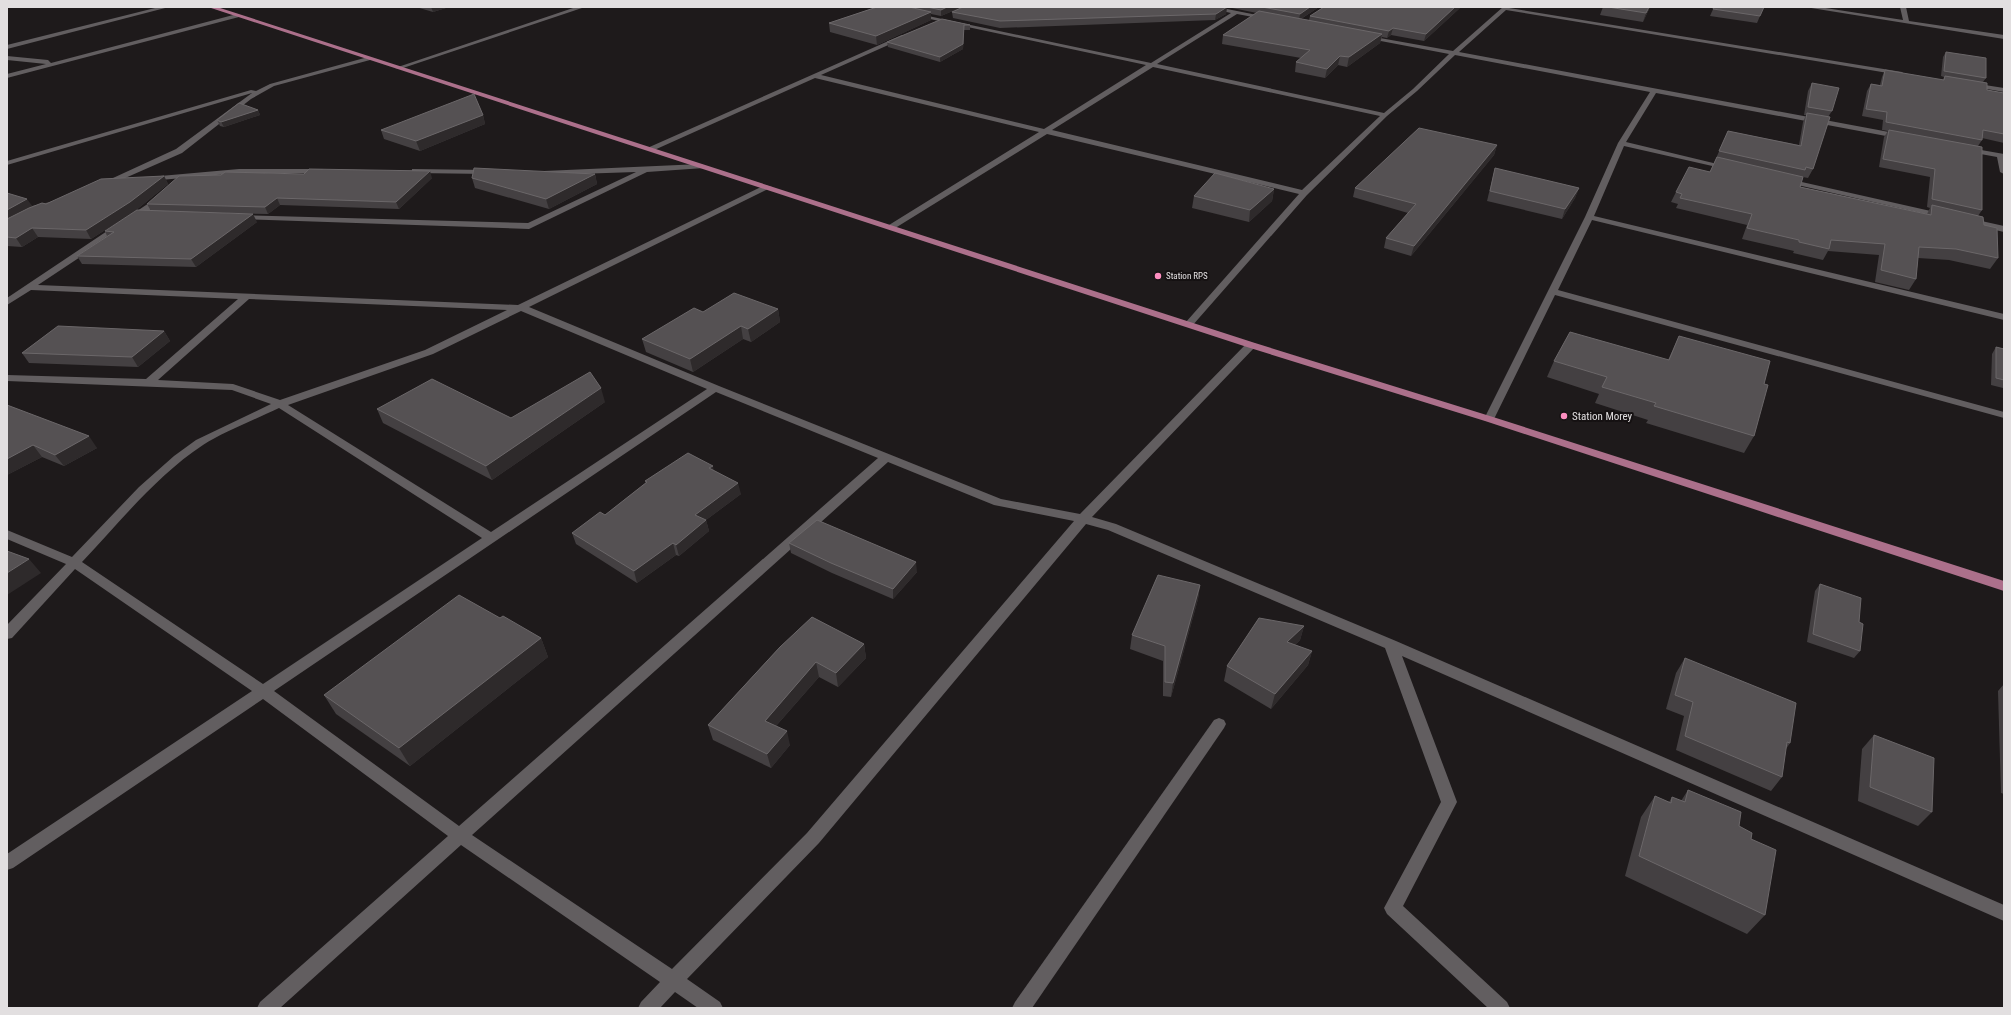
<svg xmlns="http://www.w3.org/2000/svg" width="2011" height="1015" font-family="'Roboto Condensed',sans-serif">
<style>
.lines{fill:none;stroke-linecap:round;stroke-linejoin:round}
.minor{fill:#625e60;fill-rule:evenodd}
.major{fill:#ac708b;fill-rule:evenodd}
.wall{fill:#444042}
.shaded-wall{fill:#2e2a2b}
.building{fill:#555153;stroke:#6b6769}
.poi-dot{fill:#fd8ec0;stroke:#151112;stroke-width:1.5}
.labels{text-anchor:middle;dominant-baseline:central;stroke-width:4;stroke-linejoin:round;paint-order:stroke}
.far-poi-label{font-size:9px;fill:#e2dfe0;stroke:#151112;text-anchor:start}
.poi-label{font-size:11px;fill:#e2dfe0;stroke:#151112;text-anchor:start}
</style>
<rect width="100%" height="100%" fill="#1e1a1b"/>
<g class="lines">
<g class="minor">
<path d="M159 7H169L7 49V45Z"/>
<path d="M576 7H585L400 69 395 68Z"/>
<path d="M1204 7H1217L1272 18 1269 20 1237 14 1157 64 1384 113 1413 89 1449 54 1365 38 1362 36 1363 35 1453 51 1503 7 1902 72 1903 73 1900 75 1506 10 1459 52 1905 135V139H1902L1656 93 1626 142 1734 168 1730 170 1624 146 1594 216 2004 314V320L1592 220 1558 290 2004 412V418L1555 295 1494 419 1493 421H1485L1484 419 1585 217 1618 143 1650 92 1455 55 1417 91 1387 116 1307 195 1192 326H1186L1184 324 1186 322 1299 194 1047 134 892 230 889 229V225L1039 132 815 78 652 151 645 149 902 35 904 36V38L821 75 1044 129 1146 65 916 16 914 13 1151 63 1231 13ZM1153 67 1380 116 1302 190 1052 130Z"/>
<path d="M1805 7H1819L1903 20 1900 7H1906L1909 21 2004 35V39Z"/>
<path d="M237 14 239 17 7 78V74L46 64 7 60V56L48 60 51 63Z"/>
<path d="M368 57 371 59 370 60 274 86 251 99 182 153 107 186 100 184 176 149 252 93 7 165V161L251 90 256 91 270 84Z"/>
<path d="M1972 83 2004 88V92L1970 86 1969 85Z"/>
<path d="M1964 147 2004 154V174L2000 172 1997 157 1964 151Z"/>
<path d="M701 164 705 166 704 168 647 172 529 229 240 219 236 217 240 215 528 223 636 172 547 175H544V171Z"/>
<path d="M239 169H322L326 171 322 173H239L149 181 145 179 149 177Z"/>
<path d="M412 169 488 170 492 172 488 174 415 173H412Z"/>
<path d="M1784 178 1944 214 1948 216 1944 218 1784 182Z"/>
<path d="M765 185 772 187 529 307 719 386 1001 499 1080 514 1247 343H1255L1256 345 1255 347 1092 517 1116 524 1396 641 2004 905V921L1402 656 1457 802 1403 906 1507 1002 1510 1008H1488L1387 914 1384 908 1441 802 1385 648 1108 530 1086 524 819 843 687 979 720 1002 723 1008H698L675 992 660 1008H638L641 1002 660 982 461 845 280 1008H257L260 1002 448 836 263 699 13 868 7 870V854L252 691 75 569 12 638 7 639V625L66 564 7 539V530L72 557 139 487 174 456 196 440 271 404 232 390 7 381V375L146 379 238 299 31 290 7 305V298L161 195H164V199L142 216 38 285 518 305ZM249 299 507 310 425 350 280 400 233 384 158 380ZM521 311 707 389 491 532 288 405 433 354ZM716 392 878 458 459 826 274 691ZM279 408 482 538 263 684 82 562C120 522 156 476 203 445 223 432 256 419 279 408ZM888 462 994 505 1074 521 807 833 672 969 472 835Z"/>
<path d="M1968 218 2004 226V232L1965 223V219Z"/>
<path d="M1219 718 1224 720 1226 724 1224 728 1032 1008H1012L1015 1002 1214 720Z"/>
</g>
<path class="major" d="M208 7H217L1255 343 1493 417 2004 581V591L1485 421 1247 347Z"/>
</g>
<g class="wall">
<path d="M416 7H449L433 12Z"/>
<path d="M877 7H962L941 16 931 14V20L877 45 830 32 829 23Z"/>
<path d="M963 7H1319L1301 19 1309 20 1310 16 1461 7 1424 41 1391 35 1387 38 1382 37 1380 43 1347 67 1338 65 1325 78 1295 72 1296 62 1301 58 1222 44 1223 35 1257 13 1227 7 1226 14 1215 20 1000 28 953 18 952 12Z"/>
<path d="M1603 7H1650L1643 22 1600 15Z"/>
<path d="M1714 7 1760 16 1757 23 1710 16Z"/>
<path d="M942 19 970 25V30H964L963 49 940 62 888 47 887 42Z"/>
<path d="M1946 52 1986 78 1983 82 1987 90 2004 93V143L1982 138V140L1978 146 1982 210 1978 216 1984 225 1998 258 1990 269 1949 260 1918 258 1916 279 1909 290 1875 282 1879 255 1828 251 1823 260 1793 253 1794 251 1742 239 1747 225 1676 208 1678 204 1671 202 1676 192 1710 172 1728 131 1799 145 1803 122 1806 115H1804L1808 91 1812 83 1832 111 1828 117 1813 169 1808 178 1803 177 1800 187 1927 214 1930 208 1927 207 1930 177 1879 167 1884 137 1888 131 1882 130 1883 120 1862 116 1867 91 1871 84 1880 85 1882 77 1885 70 1943 80 1944 77 1941 76 1943 57Z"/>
<path d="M258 110 260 115 224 127 220 126 217 120Z"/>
<path d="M483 115 485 124 420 151 384 139 381 130Z"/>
<path d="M1497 145 1494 155 1411 256 1384 248 1386 238 1408 213 1353 197 1355 188Z"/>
<path d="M1495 168 1579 188 1575 198 1562 219 1487 201Z"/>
<path d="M595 174 597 184 549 209 475 188 472 178Z"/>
<path d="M164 176 168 184 135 211 91 239 38 237 22 247 7 246V193L32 206Z"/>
<path d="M432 178 399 209 280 205 268 214 151 211 147 204Z"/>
<path d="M1274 189 1272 201 1249 222 1192 208 1194 196Z"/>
<path d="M257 222 196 267 82 264 77 256 107 236 105 231Z"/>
<path d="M778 309 780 322 751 342 743 339 693 372 646 352 642 339 703 312Z"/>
<path d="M164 331 170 341 138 367 29 363 22 353Z"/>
<path d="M1679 336 1764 384 1754 436 1744 453 1646 423 1648 420 1595 403 1599 394 1547 377 1554 361 1668 360Z"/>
<path d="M1996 347 2004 349V395H2003V388L1991 385 1992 354Z"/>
<path d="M605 402 492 480 383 423 377 409 511 418Z"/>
<path d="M7 405 97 448 64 466 42 457 7 475Z"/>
<path d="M714 471 741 494 706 520 709 531 679 556 676 555 637 583 576 544 572 533 605 515 646 483 645 481Z"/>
<path d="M789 543 917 572 893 599 832 573 791 553Z"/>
<path d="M1820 584 1860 651 1854 658 1807 642 1815 591Z"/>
<path d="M1200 585 1198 599 1171 697 1163 696V661L1130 649 1132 635Z"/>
<path d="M500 618 541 638 548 657 410 766 336 714 324 695Z"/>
<path d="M1304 626 1300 640 1295 645 1312 651 1308 665 1271 709 1224 681 1227 666Z"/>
<path d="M864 644 866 658 838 687 819 677 776 726 790 745 771 768 713 740 708 725 780 647Z"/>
<path d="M1685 658 1790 743 1786 749 1782 777 1771 791 1676 750 1684 716 1666 709 1676 673Z"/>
<path d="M2004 684V794L2001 793 1998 691Z"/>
<path d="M1874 735 1932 812 1918 826 1858 801 1862 749Z"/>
<path d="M1688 790 1739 826 1751 839 1765 915 1747 934 1625 876 1641 817 1655 796 1669 802 1672 797 1681 801Z"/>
</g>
<g class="shaded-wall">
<path d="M431 7H449L433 12Z"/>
<path d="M947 7H962L941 16V10Z"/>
<path d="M1227 7 1226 14 1215 20 1216 14Z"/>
<path d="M1310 7H1319L1299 20 1300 14Z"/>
<path d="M1455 7H1461L1424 41 1426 34Z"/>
<path d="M1649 7H1650L1643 22 1646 13Z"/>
<path d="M931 12V20L877 45 876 36Z"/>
<path d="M964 25 963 49 940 62V57Z"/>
<path d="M1393 28 1391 35 1387 38 1389 31Z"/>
<path d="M1382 34 1380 43 1347 67 1349 57Z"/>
<path d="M1340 56 1338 65 1325 78 1327 69Z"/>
<path d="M258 110 260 115 224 127 221 122Z"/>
<path d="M483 115 485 124 420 151 416 141Z"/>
<path d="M1497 145 1494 155 1411 256 1414 246Z"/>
<path d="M430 171 432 178 399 209 396 202Z"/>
<path d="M595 174 597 184 549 209 546 199Z"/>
<path d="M164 176 168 184 135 211 91 239 86 230Z"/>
<path d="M1579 188 1575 198 1562 219 1565 209Z"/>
<path d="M1274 189 1272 201 1249 222 1250 210Z"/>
<path d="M277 198 280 205 268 214 265 207Z"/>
<path d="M27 199 33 207 7 221V210Z"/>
<path d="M253 214 257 222 196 267 191 259Z"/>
<path d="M32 228 38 237 22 247 16 238Z"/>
<path d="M778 309 780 322 751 342 748 329Z"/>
<path d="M741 326 743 339 693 372 690 359Z"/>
<path d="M164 331 170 341 138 367 132 357Z"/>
<path d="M601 388 605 402 492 480 486 466Z"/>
<path d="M89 436 97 448 64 466 55 455Z"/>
<path d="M33 445 42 457 7 475V459Z"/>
<path d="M713 466 715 477 709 468Z"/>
<path d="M738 483 741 494 706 520 709 531 679 556 676 545 695 515Z"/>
<path d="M673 543 676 555 637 583 634 571Z"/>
<path d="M29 559 41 573 7 595V573Z"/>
<path d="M916 562 917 572 893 599V589Z"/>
<path d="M1200 585 1198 599 1171 697 1173 683Z"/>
<path d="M1304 626 1300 640 1283 657 1287 642Z"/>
<path d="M541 638 548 657 410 766 399 748Z"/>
<path d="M864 644 866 658 838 687 836 673Z"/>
<path d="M1312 651 1308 665 1271 709 1275 694Z"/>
<path d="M816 662 819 677 768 735 765 721Z"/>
<path d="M787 731 790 745 771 768 767 754Z"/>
</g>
<g class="building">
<path d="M877 7H909L931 12 876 36 829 23Z"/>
<path d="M927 7H947L941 10Z"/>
<path d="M963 7H1227L1216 14 1000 21 952 12Z"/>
<path d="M1262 7H1310L1300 14Z"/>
<path d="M1324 7H1455L1426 34 1393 28 1389 31 1310 16Z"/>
<path d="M1608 7H1649L1646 13Z"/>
<path d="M1714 7H1764L1760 16 1713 9Z"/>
<path d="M1259 11 1382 34 1349 57 1340 56 1327 69 1296 62 1310 50 1223 35Z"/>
<path d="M942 19 970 25H964L963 44 940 57 887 42Z"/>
<path d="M1946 52 1986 58V78L1944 71Z"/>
<path d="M1885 70 1944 80 1945 76 1987 83V90L2004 93V134L1983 130 1982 140 1886 122 1887 112 1866 109 1871 84 1882 86Z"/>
<path d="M1812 83 1839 88 1832 111 1808 107Z"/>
<path d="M474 94 483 115 416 141 381 130Z"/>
<path d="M239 103 258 110 221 122 217 120Z"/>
<path d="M1807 113 1830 117 1813 169 1806 167 1805 170 1719 151 1728 131 1801 146Z"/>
<path d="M1419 128 1497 145 1414 246 1386 238 1416 204 1355 188Z"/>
<path d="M1889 130 1982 147V210L1932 199 1935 169 1883 159Z"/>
<path d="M1717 157 1803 177 1800 187 1931 215 1932 205 1983 217 1984 225 1997 228 1998 258 1956 249 1919 247 1916 279 1881 270 1885 244 1831 240 1829 249 1799 242V240L1747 228 1752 214 1680 198 1682 194 1676 192 1689 167 1710 172Z"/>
<path d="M474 168 595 174 546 199 472 178Z"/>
<path d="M1495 168 1579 188 1565 209 1490 191Z"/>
<path d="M309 169 430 171 396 202 277 198 265 207 147 204 179 176 221 175 225 172 304 174Z"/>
<path d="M1215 173 1274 189 1250 210 1194 196Z"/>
<path d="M164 176 130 202 86 230 32 228 16 238 7 237V219L29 208 42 203 46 204 101 179Z"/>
<path d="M7 193 27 199 7 210Z"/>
<path d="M137 210 253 214 191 259 77 256 114 232 105 231Z"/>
<path d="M734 293 778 309 748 329 741 326 690 359 642 339 694 308 703 312Z"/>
<path d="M58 326 164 331 132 357 22 353Z"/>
<path d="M1570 332 1669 360 1679 336 1770 361 1764 384 1768 385 1754 436 1654 406 1656 403 1602 387 1607 377 1554 361Z"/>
<path d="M1996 347 2004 349V380L1996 378Z"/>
<path d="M590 372 601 388 486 466 377 409 432 379 511 418Z"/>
<path d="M7 405 89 436 55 455 33 445 7 459Z"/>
<path d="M688 453 713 466 709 468 738 483 695 515 706 520 676 545 673 543 634 571 572 533 600 512 605 515 647 482 645 481Z"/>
<path d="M817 520 916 562 893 589 831 563 789 543Z"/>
<path d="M7 551 29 559 7 573Z"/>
<path d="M1158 575 1200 585 1173 683 1165 682V646L1132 635Z"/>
<path d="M1820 584 1861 598 1859 622 1863 624 1860 651 1813 634Z"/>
<path d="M459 595 500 618 503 616 541 638 399 748 324 695Z"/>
<path d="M812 617 864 644 836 673 816 662 765 721 787 731 767 754 708 725 780 647Z"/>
<path d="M1259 618 1304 626 1287 642 1312 651 1275 694 1227 666Z"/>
<path d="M1685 658 1796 703 1790 743 1787 742 1782 777 1685 736 1693 702 1675 695Z"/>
<path d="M1874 735 1934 758 1932 812 1870 787Z"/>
<path d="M1688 790 1741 812 1739 826 1752 833 1751 839 1776 850 1765 915 1639 856 1655 796 1671 803 1672 797 1685 802Z"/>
</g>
<g class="poi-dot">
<circle cx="1158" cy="276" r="4"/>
<circle cx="1564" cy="416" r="4"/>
</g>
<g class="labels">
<g class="far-poi-label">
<text x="1166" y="276">Station RPS</text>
</g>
<g class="poi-label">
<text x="1572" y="416">Station Morey</text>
</g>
</g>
<rect width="2011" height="1015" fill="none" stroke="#e2dfe0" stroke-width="16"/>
</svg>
